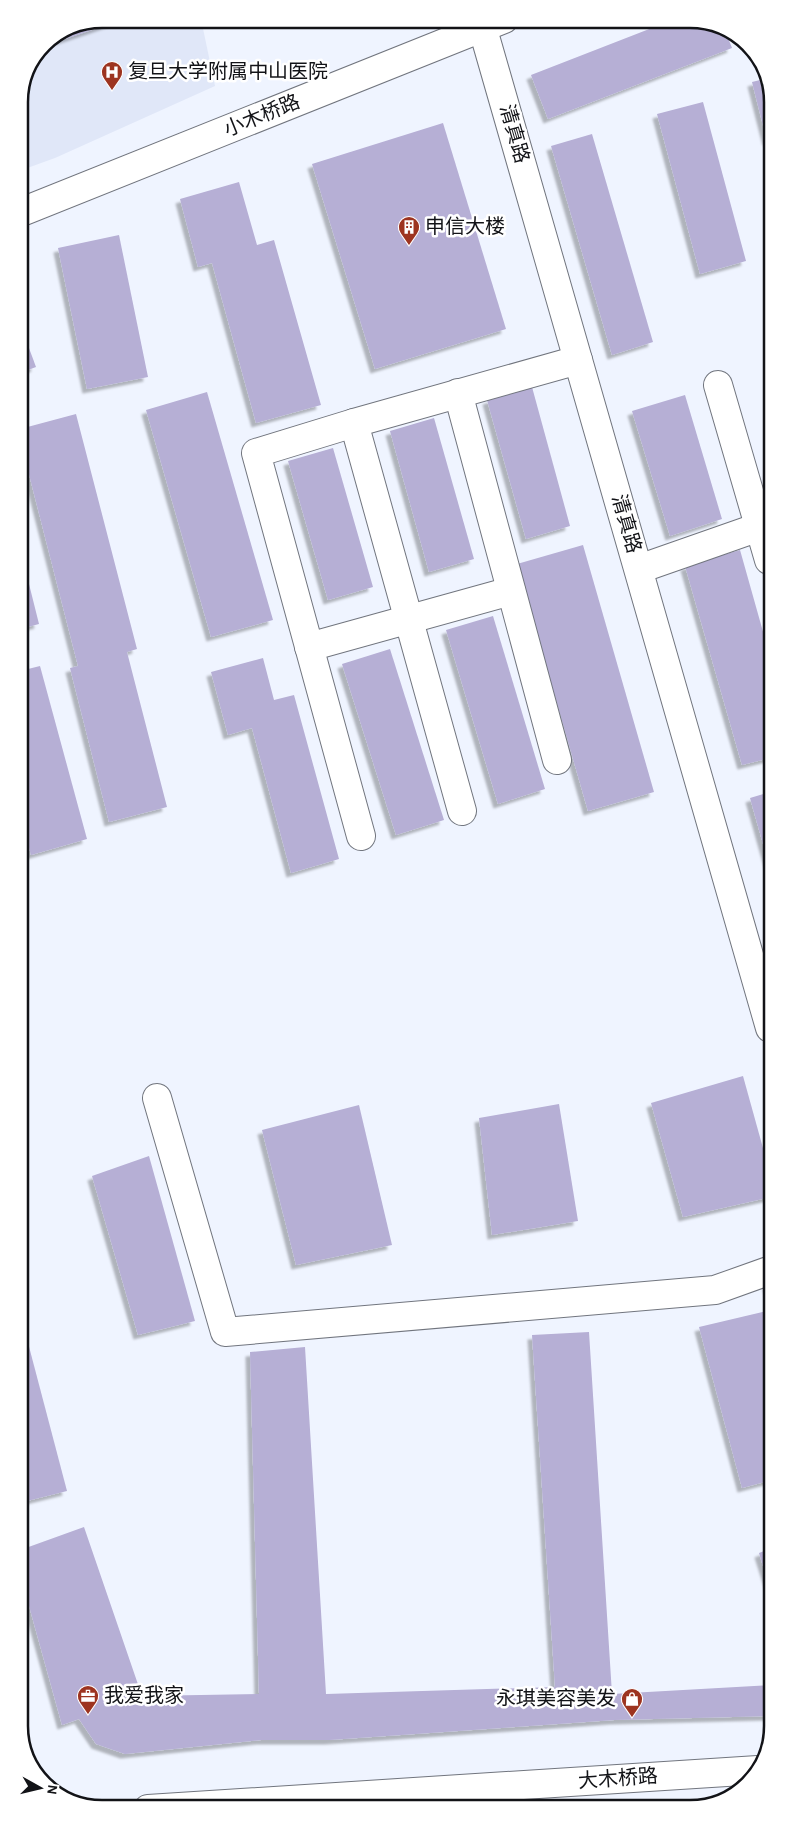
<svg xmlns="http://www.w3.org/2000/svg" width="791" height="1828" font-family="'Alegreya Sans','Noto Sans SC',sans-serif">
<style>
.built{fill:#e0e7f8}
.building{fill:#b6afd5;filter:url(#shadow)}
.lines{fill:none;stroke-linecap:round;stroke-linejoin:round}
.minor-casing{stroke:#71757e;stroke-width:30}
.minor{stroke:#fff;stroke-width:28}
.labels{text-anchor:middle;dominant-baseline:central;stroke-width:5;stroke-linejoin:round;paint-order:stroke}
.poi-label{font-size:20px;fill:#121317;stroke:#fff;text-anchor:start}
.street-label{font-size:20px;fill:#121317;stroke:#fff}
.rim{fill:none;stroke:#121317;stroke-width:2.5}
</style>
<defs>
<filter id="shadow"><feDropShadow dx="-4.5" dy="4.5" stdDeviation="1" flood-color="#0004"/></filter>
</defs>
<rect width="100%" height="100%" fill="#eff4ff"/>
<path class="built" d="M101 19H201L215 86 55 158 19 171V96L43 43Z"/>
<g class="building">
<path d="M101 19H124L41 47 43 43Z"/>
<path d="M675 19H696L725 30 732 48 548 119 531 75Z"/>
<path d="M768 78V141H767L752 82Z"/>
<path d="M703 102 746 261 700 274 657 114Z"/>
<path d="M443 123 506 329 375 369 312 164Z"/>
<path d="M592 134 653 342 612 355 551 146Z"/>
<path d="M239 182 257 245 274 240 321 405 256 423 212 263 198 267 180 199Z"/>
<path d="M119 235 148 377 87 389 58 248Z"/>
<path d="M19 321 36 367 20 373Z"/>
<path d="M532 387 570 526 526 539 487 400Z"/>
<path d="M207 392 273 620 211 637 146 410Z"/>
<path d="M685 395 722 519 670 536 632 411Z"/>
<path d="M76 414 137 649 127 652 167 807 109 822 70 668 78 666 20 439V429Z"/>
<path d="M434 418 474 559 429 572 390 431Z"/>
<path d="M333 448 373 587 328 600 288 461Z"/>
<path d="M583 545 654 792 588 811 517 564Z"/>
<path d="M740 550 769 653 770 758 742 765 685 566Z"/>
<path d="M21 552 39 624 20 629V553Z"/>
<path d="M493 616 545 789 498 804 446 630Z"/>
<path d="M390 649 444 820 396 835 342 664Z"/>
<path d="M263 658 274 700 294 695 339 859 291 873 252 728 228 735 211 672Z"/>
<path d="M40 666 87 839 31 855 21 818 20 671Z"/>
<path d="M770 792V865H769L750 798Z"/>
<path d="M743 1076 771 1177V1197L683 1217 651 1103Z"/>
<path d="M559 1104 578 1221 492 1235 479 1118Z"/>
<path d="M359 1105 392 1245 296 1265 262 1130Z"/>
<path d="M149 1156 195 1321 138 1335 92 1176Z"/>
<path d="M771 1284V1296L767 1285Z"/>
<path d="M771 1310 772 1480 742 1488 699 1327Z"/>
<path d="M22 1320 67 1491 23 1502Z"/>
<path d="M589 1332 612 1694 772 1685V1716L614 1720 329 1740H261L125 1754 96 1744 79 1719 62 1725 23 1584V1549L84 1527 142 1696 259 1694 250 1352 305 1347 326 1694 555 1687 532 1335Z"/>
<path d="M772 1548V1591H771L759 1553Z"/>
</g>
<g class="lines">
<g class="minor-casing">
<g id="minor">
<path d="M480 19 770 1028"/>
<path d="M19 213 504 19"/>
<path d="M718 385 769 560"/>
<path d="M458 393 557 760"/>
<path d="M354 423 462 811"/>
<path d="M639 569 759 527H769"/>
<path d="M309 647 511 591"/>
<path d="M361 836 256 453 354 423 578 360"/>
<path d="M157 1098 225 1332 715 1290 771 1270"/>
<path d="M148 1809 758 1770"/>
</g>
</g>
<use href="#minor" class="minor"/>
</g>
<defs>
<g id="hospital-pin" transform="scale(1.125)"><path d="M0 17L-7.5 6A9.5 9.5 0 1 1 7.5 6Z" fill="#9d3420" stroke="#fff"/><path d="M-5-5h3v3.5h4V-5h3V5h-3V1.5h-4V5h-3Z" fill="#fff"/></g>
<g id="building-pin" transform="scale(1.125)"><path d="M0 17L-7.5 6A9.5 9.5 0 1 1 7.5 6Z" fill="#9d3420" stroke="#fff"/><path d="M-4-6H4V6H1V3H-1V6H-4ZM-2.5-4.3h1.7v1.8h-1.7ZM.8-4.3h1.7v1.8H.8ZM-2.5-1h1.7V.8h-1.7ZM.8-1h1.7V.8H.8Z" fill="#fff"/></g>
<g id="office-pin" transform="scale(1.125)"><path d="M0 17L-7.5 6A9.5 9.5 0 1 1 7.5 6Z" fill="#9d3420" stroke="#fff"/><path d="M-6-3h4V-5.5h4V-3h4V5H-6ZM-1-4.5V-3h2v-1.5ZM-6 0V1H6V0Z" fill="#fff"/></g>
<g id="shop-pin" transform="scale(1.125)"><path d="M0 17L-7.5 6A9.5 9.5 0 1 1 7.5 6Z" fill="#9d3420" stroke="#fff"/><path d="M-5-2.5h2.3a2.7 3.5 0 0 1 5.4 0H5L5.5 6h-11ZM-1.5-2.5h3a1.5 2.3 0 0 0-3 0Z" fill="#fff"/></g>
</defs>
<g fill-rule="evenodd">
<use href="#hospital-pin" x="112" y="72"/>
<use href="#building-pin" x="409" y="227"/>
<use href="#office-pin" x="88" y="1696"/>
<use href="#shop-pin" x="632" y="1699"/>
</g>
<g class="labels">
<g class="poi-label">
<text x="128" y="72">复旦大学附属中山医院</text>
<text x="425" y="227">申信大楼</text>
<text x="104" y="1696">我爱我家</text>
<text x="616" y="1699" text-anchor="end">永琪美容美发</text>
</g>
<g class="street-label">
<text transform="translate(262 116) rotate(-22)">小木桥路</text>
<text transform="translate(514 134) rotate(74)">清真路</text>
<text transform="translate(626 524) rotate(74)">清真路</text>
<text transform="translate(618 1779) rotate(-4)">大木桥路</text>
</g>
</g>
<path d="M0 0H791V1828H0ZM102 28H690A74 74 0 0 1 764 102V1726A74 74 0 0 1 690 1800H102A74 74 0 0 1 28 1726V102A74 74 0 0 1 102 28Z" fill="#fff" fill-rule="evenodd"/>
<path class="rim" d="M102 28H690A74 74 0 0 1 764 102V1726A74 74 0 0 1 690 1800H102A74 74 0 0 1 28 1726V102A74 74 0 0 1 102 28Z"/>
<g transform="translate(40 1788) rotate(98)" stroke="#ffffff" stroke-width="4" paint-order="stroke">
<path d="M0-4L9 19L0 12L-9 19Z" fill="#121317"/>
<text y="-8" font-size="14" font-weight="bold" text-anchor="middle" fill="#121317">N</text>
</g>
</svg>
